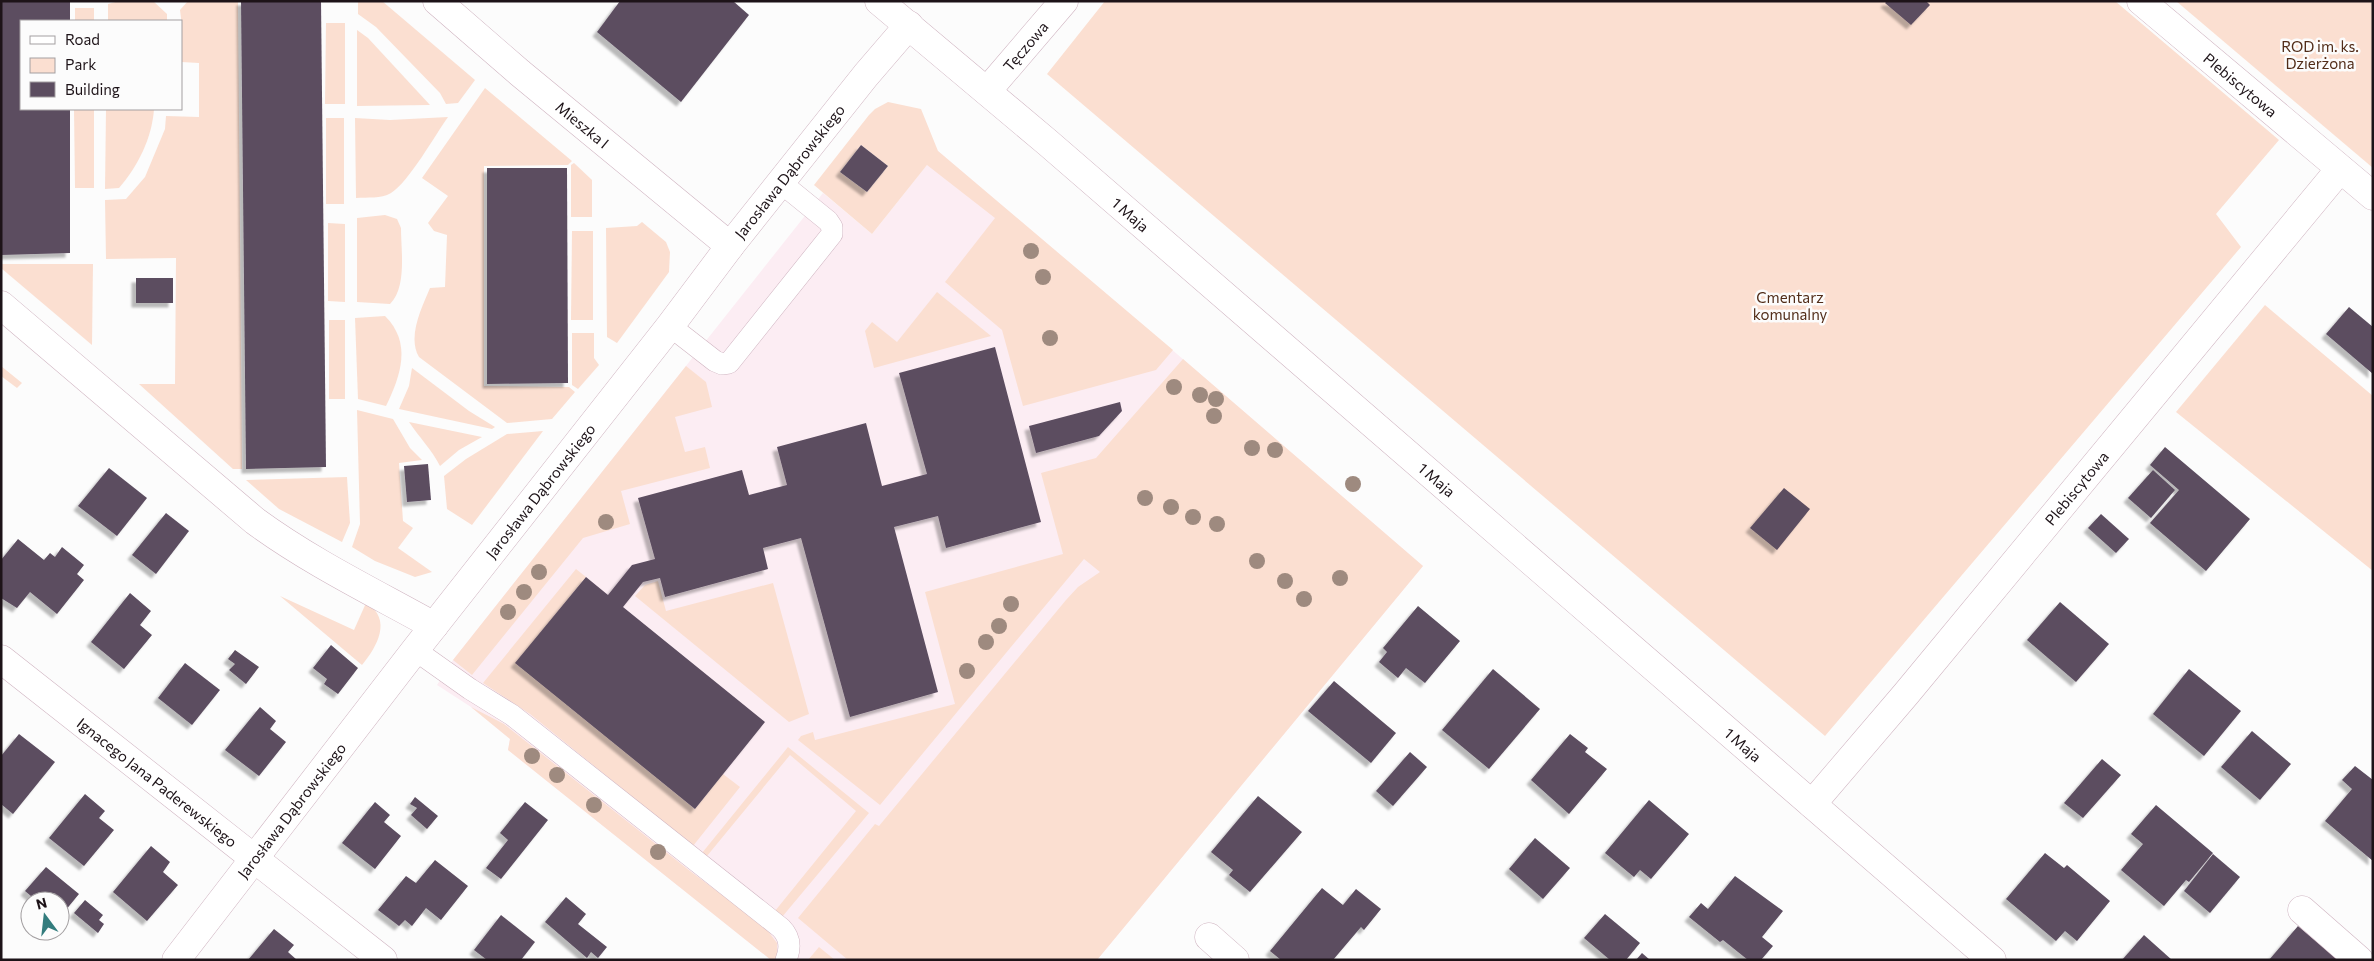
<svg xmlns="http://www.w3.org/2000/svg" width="2374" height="961" font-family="Commissioner,sans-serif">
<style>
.built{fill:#fcedf3}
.green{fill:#fbdfd1;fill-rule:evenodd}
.building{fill:#5c4d60;filter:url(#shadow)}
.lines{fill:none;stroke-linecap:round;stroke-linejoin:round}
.service-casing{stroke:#cfb3c0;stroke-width:22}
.minor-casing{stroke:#cfb3c0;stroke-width:29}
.tertiary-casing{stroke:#cfb3c0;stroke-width:29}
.service{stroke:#fff;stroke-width:21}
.minor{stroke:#fff;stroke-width:28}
.tertiary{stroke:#fff;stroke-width:28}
.tree{fill:#9e8a7f}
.labels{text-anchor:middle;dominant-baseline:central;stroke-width:5;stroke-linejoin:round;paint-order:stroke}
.street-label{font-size:15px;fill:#1d1318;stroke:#fcfcfc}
.park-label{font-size:15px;fill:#512c18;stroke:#fcfcfc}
</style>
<defs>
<filter id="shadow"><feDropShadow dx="-4.5" dy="4.5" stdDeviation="1" flood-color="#0004"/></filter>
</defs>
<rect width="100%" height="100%" fill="#fcfcfc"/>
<path class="built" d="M938 151 1177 354 1423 566 1097 960H771L508 750 510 739 471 707 437 685 453 660 823 193 872 234Z"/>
<g class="green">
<path d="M119 1H153L167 14V21H108V4Z"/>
<path d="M188 1H238L242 469H233L139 384H175L176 258 106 259 105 200 126 199 145 177 165 129 166 116 199 117V63L181 62 182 26 180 10Z"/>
<path d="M358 1H382L475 80 458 103 446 104 440 93 376 27 358 14Z"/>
<path d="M1105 1H2115L2279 140 2216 214 2241 247 1825 736 1047 74Z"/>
<path d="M2176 1H2373V168Z"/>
<rect x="75" y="8" width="19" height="13"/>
<path d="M326 23H345V104H325Z"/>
<path d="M357 30 368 38 430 105 357 106Z"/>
<path d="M485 88 572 161 568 165 484 166V386L569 387 575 392 552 419 507 423 419 357C407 337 422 307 430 288L445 287 447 235 434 231 428 223 448 196 422 178Z"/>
<path d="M888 102 921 109 938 151 1173 350 1156 370 1023 406 1002 330 945 282 995 218 927 165 872 234 814 185 869 115 875 109ZM861 145 888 166 867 192 840 172Z"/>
<path d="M74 109H94V188H75Z"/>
<path d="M106 109H154C152 138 138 166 119 188L105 189Z"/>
<path d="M448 117C435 135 409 182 391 193 381 199 367 197 356 198L355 118 390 120Z"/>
<rect x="326" y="118" width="18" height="86"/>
<path d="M574 163 592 180V217H571V165Z"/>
<path d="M385 215 397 219 401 228C401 251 407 287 390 304L357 302V218Z"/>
<path d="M642 222 666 242 670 252 669 272 617 343 607 337 606 228 637 226Z"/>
<path d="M328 223 345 224V302L328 301Z"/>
<path d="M572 231H593V320H571Z"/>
<path d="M1 264H93L92 345 1 268Z"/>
<path d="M937 292 991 336 874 368 865 331 872 322 897 342Z"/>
<path d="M2265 305 2373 396V571L2176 412Z"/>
<path d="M385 316C412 343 401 375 386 406L358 399 355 318Z"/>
<rect x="329" y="320" width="16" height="79"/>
<path d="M572 333H594V358L599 365 578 389 572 385Z"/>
<path d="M1183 359 1423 566 1097 960H848L798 918 875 824 879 826 1066 600 1078 587 1100 572 1084 559 880 805 798 740 801 736 813 732 815 740 955 704 925 592 1063 554 1041 473 1096 458Z"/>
<path d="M1 366 22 383 17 388 1 376Z"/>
<path d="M686 366 706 382 712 407 675 417 685 452 705 447 710 468 621 491 630 524 583 538 472 675 453 660Z"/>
<path d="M412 368 469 411 495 427 492 429 399 409 409 386Z"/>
<path d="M357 410 393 419 410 448 422 460 399 463 403 521 413 528 398 548 432 572 415 577 375 561 352 547 360 524Z"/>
<path d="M409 422 482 437 459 450 440 466C432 450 419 437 409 422Z"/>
<path d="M543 431 472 525 447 509 444 476 466 459 507 434Z"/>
<path d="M347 477 350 523 342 542 279 509 246 480Z"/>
<path d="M576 569 586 577 516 663 695 809 723 774 740 787 693 846 530 714 483 683Z"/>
<path d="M658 581 666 611 773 583 809 714 789 722 635 596 645 585Z"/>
<path d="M280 596 354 630 366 603C393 619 377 647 362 665Z"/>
<path d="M471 707 504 724 690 871 765 927 777 943V954L775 960H771L508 750 510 739Z"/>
<path d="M788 747 869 813 782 917 775 911 856 811 790 755 707 856 702 853Z"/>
<path d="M819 947 835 960H808Z"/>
</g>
<g class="building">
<path d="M1 1H70V21H21V109H70V253L1 255Z"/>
<path d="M241 1H321L326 467 246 469Z"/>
<path d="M620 1H733L749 15 681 102 597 32Z"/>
<path d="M1887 1H1926L1930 5 1911 25 1885 3Z"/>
<path d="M861 145 888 166 867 192 840 172Z"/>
<path d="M487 168H567L568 383 487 384Z"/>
<rect x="136" y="278" width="37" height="25"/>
<path d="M2349 307 2373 327V374L2326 334Z"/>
<path d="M995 347 1041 522 946 548 938 516 894 527 938 692 850 717 801 538 763 548 768 569 665 597 660 578 643 582 623 607 765 722 695 809 515 663 586 577 608 595 632 565 655 559 638 498 742 470 749 495 787 485 777 447 866 423 882 486 927 474 899 373Z"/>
<path d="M1120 402 1122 411 1099 436 1036 453 1029 426Z"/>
<path d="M2165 447 2250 519 2206 571 2150 523 2179 490 2150 465Z"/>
<path d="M428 464 431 500 407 502 404 466Z"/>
<path d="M109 468 147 498 117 536 78 506Z"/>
<path d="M2153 470 2175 490 2151 518 2128 498Z"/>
<path d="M1784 488 1810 509 1777 550 1750 528Z"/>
<path d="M166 513 189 531 156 574 132 555Z"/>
<path d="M2101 514 2129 539 2116 553 2088 528Z"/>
<path d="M18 539 44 560 50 553 55 557 62 547 84 565 77 574 84 580 57 614 30 592 17 608 1 598V560Z"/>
<path d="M130 593 151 611 140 625 152 635 124 669 91 642Z"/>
<path d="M2060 602 2109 644 2076 682 2027 640Z"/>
<path d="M1418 606 1460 641 1425 683 1406 668 1398 678 1379 662 1387 652 1383 648Z"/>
<path d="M331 645 358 668 338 694 324 684 327 679 313 668Z"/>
<path d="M235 650 259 667 246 684 229 670 235 664 228 659Z"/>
<path d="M185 663 220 690 192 725 158 698Z"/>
<path d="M1493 669 1540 709 1489 769 1442 730Z"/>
<path d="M2189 669 2241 711 2204 756 2153 714Z"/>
<path d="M1334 681 1396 733 1371 763 1308 711Z"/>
<path d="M260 707 276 721 270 729 286 742 259 776 225 750Z"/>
<path d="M2252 731 2291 764 2260 800 2221 767Z"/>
<path d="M19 734 55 762 13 814 1 804V756Z"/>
<path d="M1570 734 1588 748 1585 752 1607 769 1569 814 1531 780Z"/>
<path d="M1410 752 1427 767 1393 806 1376 791Z"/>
<path d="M2102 759 2121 775 2083 818 2064 803Z"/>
<path d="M2355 766 2373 780V861L2325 821 2352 789 2342 780Z"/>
<path d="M85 794 105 811 99 818 114 830 84 866 49 838Z"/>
<path d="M1258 796 1302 832 1250 892 1229 875 1233 870 1211 852Z"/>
<path d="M415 797 438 816 427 829 411 815 417 808 410 804Z"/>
<path d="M1649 800 1689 834 1651 879 1640 870 1634 877 1605 853Z"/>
<path d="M375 802 390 815 384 822 401 836 375 869 342 843Z"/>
<path d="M525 802 548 820 501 879 486 868 508 840 500 833Z"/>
<path d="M2156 805 2213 853 2189 882 2186 880 2164 906 2121 870 2143 844 2131 834Z"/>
<path d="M1535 838 1570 868 1543 899 1509 869Z"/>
<path d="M151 846 170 862 163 872 178 885 147 921 113 892Z"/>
<path d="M2045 853 2064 868 2067 865 2110 901 2077 941 2065 931 2056 941 2006 899Z"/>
<path d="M2213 854 2240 877 2210 913 2184 891Z"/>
<path d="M435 860 468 886 441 920 426 908 412 926 405 920 399 926 378 910 406 876 416 883Z"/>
<path d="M46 867 79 894 60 917V901H37L25 891Z"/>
<path d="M1735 876 1783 911 1762 937 1773 946 1761 960H1748L1723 940 1720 942 1689 917 1701 903 1708 909Z"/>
<path d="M1322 888 1343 905 1356 889 1381 909 1364 930 1361 927 1333 960H1281L1270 951Z"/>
<path d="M566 897 586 914 578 924 607 947 598 958 591 952 587 958 545 922Z"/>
<path d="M85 900 103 915 99 920 104 924 98 933 74 913Z"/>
<path d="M1605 914 1640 943 1626 960H1610L1584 938Z"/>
<path d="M501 915 535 942 521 960H487L474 950Z"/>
<path d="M2298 926 2338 960H2269Z"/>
<path d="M274 929 294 945 288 952 297 960H248Z"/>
<path d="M2144 935 2172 960H2122Z"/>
<path d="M1642 953 1650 960H1636Z"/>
</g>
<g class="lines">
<g class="service-casing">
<g id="service">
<path d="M670 326 715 361 722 364 729 363 832 234V227L828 221 780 182"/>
<path d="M415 650 470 689 512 715 781 928C790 937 791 948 786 960"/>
</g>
</g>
<g class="minor-casing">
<g id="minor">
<path id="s1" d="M437 1 520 73 730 246"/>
<path id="s2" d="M2141 1 2373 196"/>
<path id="s3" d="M987 91 1064 1"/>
<path d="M1 305 255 521C311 562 373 592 434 626"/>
<path id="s4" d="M1 659 383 960"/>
<path id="s5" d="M1812 804 1906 694 2340 169"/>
<path d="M2302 910 2359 960"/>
<path d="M1209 937 1235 960"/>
<path id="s6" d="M176 960 415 650 670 326 730 246 866 75 909 25"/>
</g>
</g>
<g class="tertiary-casing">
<g id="tertiary">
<path id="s7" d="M879 1 1047 142 1992 960"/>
</g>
</g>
<use href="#service" class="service"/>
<use href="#minor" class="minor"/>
<use href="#tertiary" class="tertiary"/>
</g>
<g class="tree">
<circle cx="1031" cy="251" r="8"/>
<circle cx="1043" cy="277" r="8"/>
<circle cx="1050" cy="338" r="8"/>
<circle cx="1174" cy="387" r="8"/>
<circle cx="1200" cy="395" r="8"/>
<circle cx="1216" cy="399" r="8"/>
<circle cx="1214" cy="416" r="8"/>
<circle cx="1252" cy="448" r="8"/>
<circle cx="1275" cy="450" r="8"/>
<circle cx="1353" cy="484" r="8"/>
<circle cx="1145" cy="498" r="8"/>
<circle cx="1171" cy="507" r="8"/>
<circle cx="1193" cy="517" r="8"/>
<circle cx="606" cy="522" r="8"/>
<circle cx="1217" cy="524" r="8"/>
<circle cx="1257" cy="561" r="8"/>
<circle cx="539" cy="572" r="8"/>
<circle cx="1340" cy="578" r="8"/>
<circle cx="1285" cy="581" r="8"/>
<circle cx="524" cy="592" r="8"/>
<circle cx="1304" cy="599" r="8"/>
<circle cx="1011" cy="604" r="8"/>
<circle cx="508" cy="612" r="8"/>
<circle cx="999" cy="626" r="8"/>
<circle cx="986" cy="642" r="8"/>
<circle cx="967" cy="671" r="8"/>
<circle cx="532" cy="756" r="8"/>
<circle cx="557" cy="775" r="8"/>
<circle cx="594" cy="805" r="8"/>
<circle cx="658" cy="852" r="8"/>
</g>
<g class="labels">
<g class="street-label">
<text stroke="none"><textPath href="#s3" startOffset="59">Tęczowa</textPath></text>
<text stroke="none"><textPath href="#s2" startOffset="130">Plebiscytowa</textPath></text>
<text stroke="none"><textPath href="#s1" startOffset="191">Mieszka I</textPath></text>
<text stroke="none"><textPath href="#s6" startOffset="999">Jarosława Dąbrowskiego</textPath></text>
<text stroke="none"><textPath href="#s7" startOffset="330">1 Maja</textPath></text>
<text stroke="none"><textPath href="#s7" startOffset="735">1 Maja</textPath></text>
<text stroke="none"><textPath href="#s5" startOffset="412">Plebiscytowa</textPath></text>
<text stroke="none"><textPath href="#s6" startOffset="594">Jarosława Dąbrowskiego</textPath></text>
<text stroke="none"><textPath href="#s7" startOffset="1140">1 Maja</textPath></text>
<text stroke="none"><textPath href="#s4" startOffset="199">Ignacego Jana Paderewskiego</textPath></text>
<text stroke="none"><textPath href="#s6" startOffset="189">Jarosława Dąbrowskiego</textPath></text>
</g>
<g class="park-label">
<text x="2320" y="46">ROD im. ks.<tspan x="2320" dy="17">Dzierżona</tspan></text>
<text x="1790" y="297">Cmentarz<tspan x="1790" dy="17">komunalny</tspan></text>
</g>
</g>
<rect width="2374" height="961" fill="none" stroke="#1d1318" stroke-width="5"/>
<rect x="20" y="20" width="162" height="90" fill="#fcfcfc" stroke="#a39fa1"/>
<rect x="30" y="36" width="25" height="8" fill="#ffffff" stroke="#a39fa1"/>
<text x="65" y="45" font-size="15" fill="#1d1318">Road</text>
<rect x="30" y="58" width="25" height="15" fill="#fbdfd1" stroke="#a39fa1"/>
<text x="65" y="70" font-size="15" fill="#1d1318">Park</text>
<rect x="30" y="82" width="25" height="15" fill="#5c4d60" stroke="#a39fa1"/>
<text x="65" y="95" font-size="15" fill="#1d1318">Building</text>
<g transform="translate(45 916) rotate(345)"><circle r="24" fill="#fcfcfc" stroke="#a39fa1"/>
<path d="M0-4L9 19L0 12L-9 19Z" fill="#337c7d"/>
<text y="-8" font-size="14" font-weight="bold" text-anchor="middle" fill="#1d1318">N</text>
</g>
</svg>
